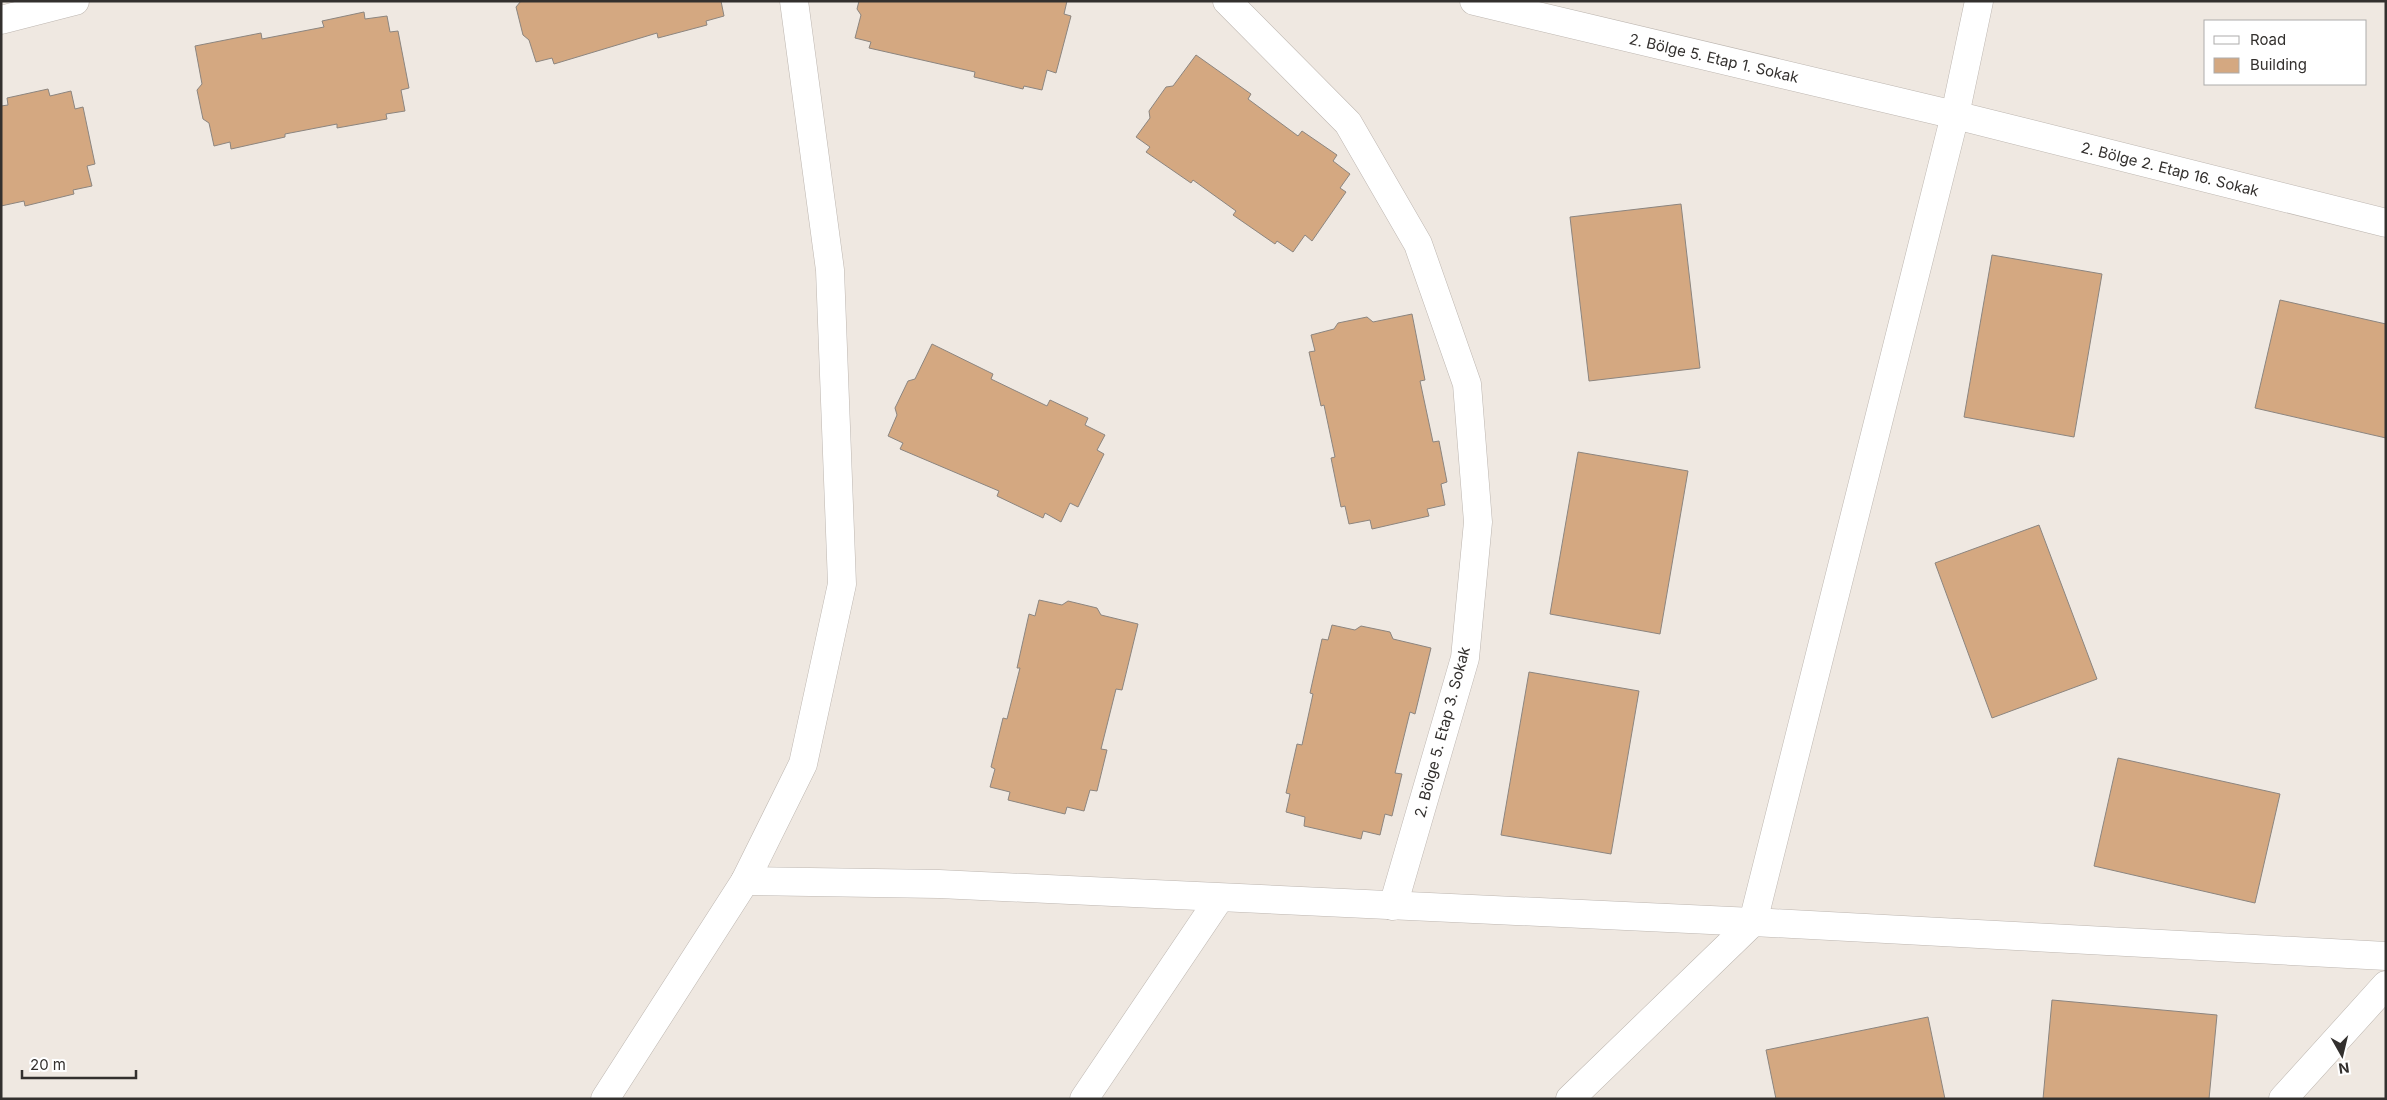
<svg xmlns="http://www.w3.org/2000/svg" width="2387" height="1100" font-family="Inter,sans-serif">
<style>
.building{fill:#d4a881;stroke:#8c857f}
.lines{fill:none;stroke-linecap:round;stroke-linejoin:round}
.minor-casing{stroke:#bdb6b0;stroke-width:29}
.tertiary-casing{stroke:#bdb6b0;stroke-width:29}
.minor{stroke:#fff;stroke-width:28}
.tertiary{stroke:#fff;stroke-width:28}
.labels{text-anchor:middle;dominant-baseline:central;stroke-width:4.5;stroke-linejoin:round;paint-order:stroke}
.street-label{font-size:15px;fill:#33302e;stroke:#fff}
</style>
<rect width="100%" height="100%" fill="#efe8e1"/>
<g class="building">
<path d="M521 1H721L724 16 706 21 707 25 658 38 657 33 554 64 552 58 536 62 529 40 523 35 516 7Z"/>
<path d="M859 1H1067L1064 14 1071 16 1056 73 1047 70 1042 90 1024 86 1023 89 974 77 975 72 869 48 871 42 855 38 861 15 857 9Z"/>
<path d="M364 12 365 19 387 16 390 32 398 31 409 88 401 90 405 111 386 114 387 119 337 128V124L285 134V137L231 149 230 142 214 146 209 123 203 119 197 90 202 84 195 46 261 33 262 39 324 27 322 21Z"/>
<path d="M1196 55 1251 94 1248 99 1298 136 1302 131 1337 155 1333 161 1350 174 1340 188 1346 192 1312 241 1305 235 1293 252 1277 241 1275 244 1233 215 1236 211 1193 180 1191 183 1146 152 1150 147 1136 137 1150 118 1149 111 1166 87 1173 86Z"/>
<path d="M48 89 50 96 71 91 75 109 83 107 95 164 87 166 92 186 73 190 74 194 25 206 24 201 1 206V106L8 105 7 98Z"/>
<path d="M1681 204 1700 368 1589 381 1570 217Z"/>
<path d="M1992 255 2102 274 2074 437 1964 417Z"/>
<path d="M2280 300 2386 324V438L2255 408Z"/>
<path d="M1412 314 1425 380 1420 381 1433 442 1439 441 1447 482 1441 484 1445 505 1427 509 1429 516 1372 529 1370 520 1349 524 1345 506 1341 507 1331 458 1335 457 1324 405 1321 406 1309 352 1315 351 1311 335 1334 329 1338 323 1367 317 1373 322Z"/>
<path d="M932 344 993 374 991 379 1047 406 1050 400 1088 418 1085 425 1105 435 1097 450 1104 454 1078 507 1070 503 1061 522 1045 513 1043 518 997 496 999 491 900 449 903 443 888 436 897 415 895 408 908 381 915 379Z"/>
<path d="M1578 452 1688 471 1660 634 1550 614Z"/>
<path d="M2039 525 2097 679 1992 718 1935 563Z"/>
<path d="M1039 600 1062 605 1068 601 1097 608 1101 615 1138 624 1122 690 1116 689 1101 749 1107 750 1097 791 1090 790 1084 811 1067 807 1065 814 1008 800 1010 792 990 787 995 769 991 767 1003 718 1007 719 1020 668H1017L1029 614 1035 616Z"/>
<path d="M1332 625 1355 630 1361 626 1390 632 1393 639 1431 648 1415 714 1410 712 1395 773 1402 774 1392 816 1385 814 1380 835 1363 831 1361 839 1304 826 1305 817 1286 812 1290 794 1286 793 1297 744 1302 745 1313 694 1310 693 1322 639 1328 640Z"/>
<path d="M1529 672 1639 691 1611 854 1501 835Z"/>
<path d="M2118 758 2280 794 2255 903 2094 866Z"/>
<path d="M2052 1000 2217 1015 2209 1099H2043Z"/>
<path d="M1928 1017 1945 1099H1776L1766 1050Z"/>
</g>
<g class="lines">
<g class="minor-casing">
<g id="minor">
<path d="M1227 1 1348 123 1418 244 1467 384 1478 522 1465 658 1393 906"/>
<path d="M1474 1 1955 115 2386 223"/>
<path d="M1 20 75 1"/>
<path d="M745 881 939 884 1753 922 2386 956"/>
<path d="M605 1099 745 881 803 764 842 584 830 270 794 1"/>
<path d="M1084 1099 1219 899"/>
<path d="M2283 1099 2386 985"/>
</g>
</g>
<g class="tertiary-casing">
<path id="tertiary" d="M1570 1099 1753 922 1955 115 1979 1"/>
</g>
<use href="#minor" class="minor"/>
<use href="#tertiary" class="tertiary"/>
</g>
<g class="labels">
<g class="street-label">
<text transform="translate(1714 58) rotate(13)">2. Bölge 5. Etap 1. Sokak</text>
<text transform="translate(2170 169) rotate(14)">2. Bölge 2. Etap 16. Sokak</text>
<text transform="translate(1442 732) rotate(-75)">2. Bölge 5. Etap 3. Sokak</text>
</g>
</g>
<rect width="2387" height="1100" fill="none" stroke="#33302e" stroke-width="5"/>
<rect x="2204" y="20" width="162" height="65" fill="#ffffff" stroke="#adacab"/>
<rect x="2214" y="36" width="25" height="8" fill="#ffffff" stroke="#adacab"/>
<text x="2250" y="45" font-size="15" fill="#33302e">Road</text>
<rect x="2214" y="58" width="25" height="15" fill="#d4a881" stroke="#adacab"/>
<text x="2250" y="70" font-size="15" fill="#33302e">Building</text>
<g transform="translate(2342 1055) rotate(172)" stroke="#ffffff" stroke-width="4" paint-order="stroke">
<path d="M0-4L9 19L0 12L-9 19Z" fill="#33302e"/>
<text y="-8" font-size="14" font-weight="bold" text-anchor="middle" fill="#33302e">N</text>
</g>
<path d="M22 1070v8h114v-8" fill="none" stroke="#33302e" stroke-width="2.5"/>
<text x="30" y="1070" font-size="15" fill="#33302e" stroke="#ffffff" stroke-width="4" paint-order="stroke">20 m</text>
</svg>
